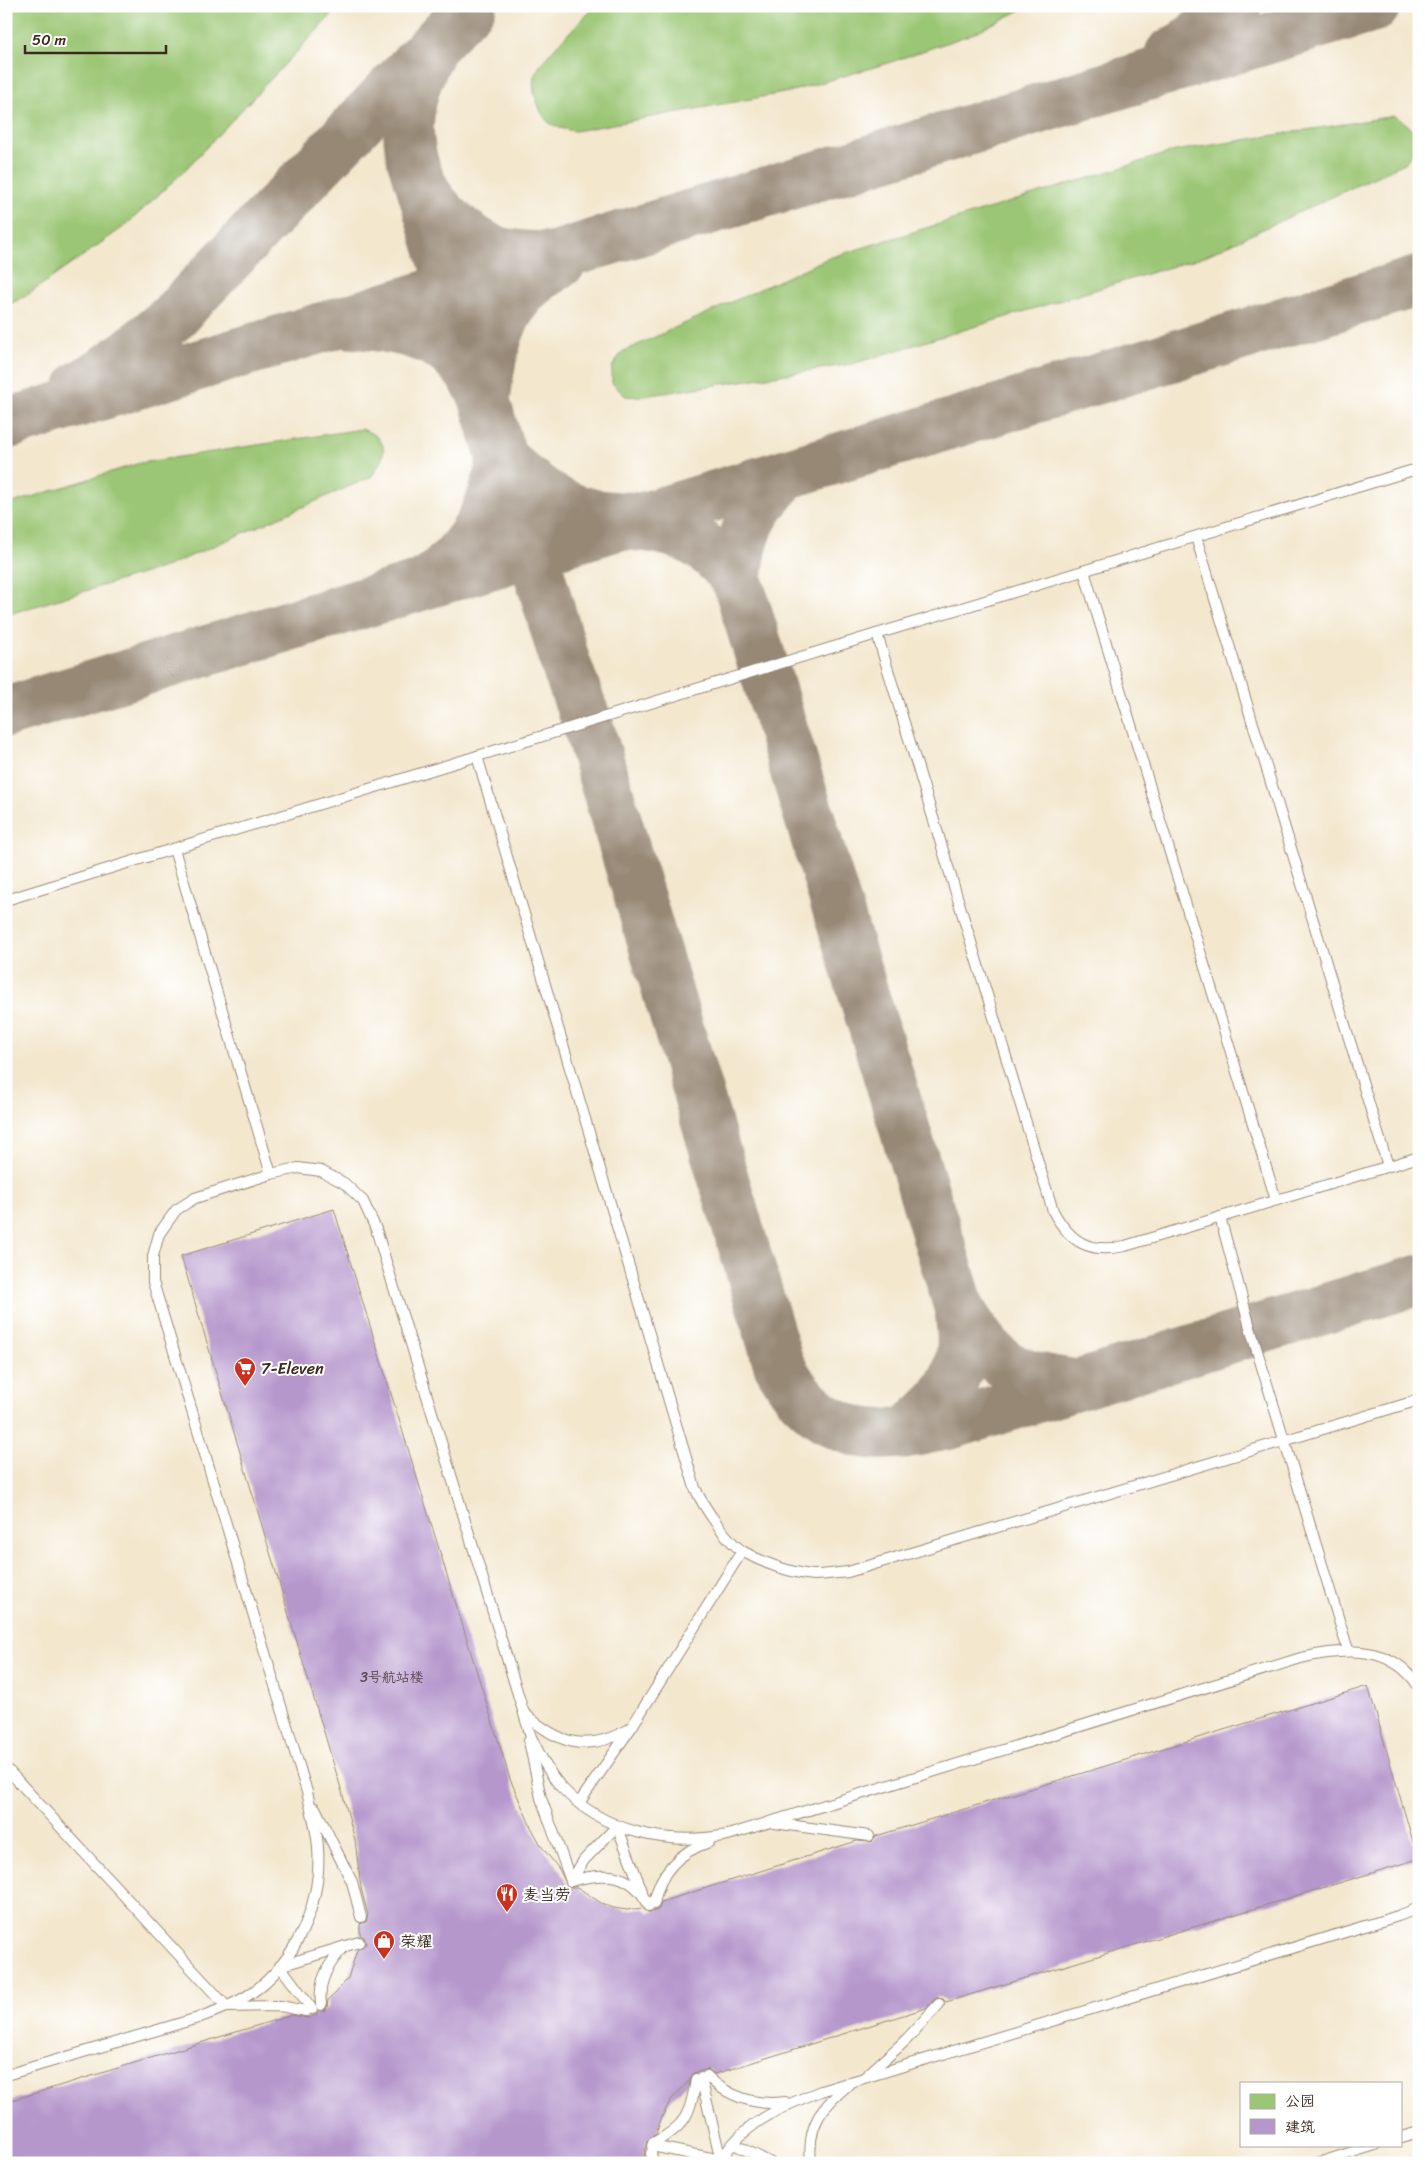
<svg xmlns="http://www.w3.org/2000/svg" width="1425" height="2169" font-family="Sriracha,'LXGW WenKai TC',sans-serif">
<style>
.green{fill:#9bc674;stroke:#6b7849}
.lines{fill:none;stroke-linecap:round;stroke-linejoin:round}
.taxiway{stroke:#978876;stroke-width:51}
.building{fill:#b597cc}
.service-casing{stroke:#978876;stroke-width:12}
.service{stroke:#fff;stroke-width:10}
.labels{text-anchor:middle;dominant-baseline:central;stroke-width:4;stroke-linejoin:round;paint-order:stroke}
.number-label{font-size:14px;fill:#5a454a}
.poi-label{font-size:16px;fill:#3b2a1e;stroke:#fff;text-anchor:start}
</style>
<rect width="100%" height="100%" fill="#fff"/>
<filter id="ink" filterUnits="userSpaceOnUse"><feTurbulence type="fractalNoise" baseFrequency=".02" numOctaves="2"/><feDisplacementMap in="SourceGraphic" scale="10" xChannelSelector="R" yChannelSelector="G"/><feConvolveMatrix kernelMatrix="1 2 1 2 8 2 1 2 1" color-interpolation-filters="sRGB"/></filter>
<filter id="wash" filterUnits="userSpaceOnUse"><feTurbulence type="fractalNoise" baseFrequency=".0096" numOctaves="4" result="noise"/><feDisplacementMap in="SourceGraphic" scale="20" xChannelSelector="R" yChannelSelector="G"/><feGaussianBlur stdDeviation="1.12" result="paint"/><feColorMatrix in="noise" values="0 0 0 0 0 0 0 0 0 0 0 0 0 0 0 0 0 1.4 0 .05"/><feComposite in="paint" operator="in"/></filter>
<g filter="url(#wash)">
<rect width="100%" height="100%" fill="#f3e7ce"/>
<g class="green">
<path d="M6 6H340L183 172 125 226 26 296 6 306Z"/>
<path d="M596 6H1029L972 34 885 64 789 92 575 131C556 128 546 126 539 107 535 99 532 86 534 77 539 60 582 20 596 6Z"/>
<path d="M1394 116C1419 129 1422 141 1405 163L1203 257 852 364 638 397 625 396 612 383V367L622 352 826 259 1175 151Z"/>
<path d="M362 429C391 440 387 455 371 477L168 566 6 615V505L140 463Z"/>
</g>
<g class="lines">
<g class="taxiway">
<path d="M1170 54 1184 46 1236 6"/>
<path d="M428 56C395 117 403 187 460 230 471 238 483 247 496 251 512 256 529 256 545 257"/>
<path d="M421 185 502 459 533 552 565 662 587 722 779 1365C786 1376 792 1388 801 1397 849 1446 889 1437 951 1424L1419 1280"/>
<path d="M349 323C403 327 452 335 479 388"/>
<path d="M80 386C113 368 142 343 171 319L471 6"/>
<path d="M486 394C490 354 499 311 530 284 540 275 552 269 562 261"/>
<path d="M6 424 1375 6"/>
<path d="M502 459C546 498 570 518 632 517"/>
<path d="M625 525C677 527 705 539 737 580L960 1310C995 1368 1010 1375 1077 1385"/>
<path d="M737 580C741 532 752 508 787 474"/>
<path d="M427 582C470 553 494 509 502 459"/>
<path d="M6 712 1419 281"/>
<path d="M904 1434C932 1413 959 1386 962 1349 963 1336 961 1322 960 1310"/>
</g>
</g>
<g id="blocks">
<path class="building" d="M334 1209 510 1779 531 1827 542 1847 559 1869 568 1887H577L601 1903 613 1908 627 1910 642 1908 650 1913 659 1909 661 1902 857 1841 871 1842 876 1836 1368 1686 1418 1859 946 2002 943 1999 937 1997 926 2008 715 2074 708 2069 693 2073 688 2082 670 2101 661 2119 656 2134 647 2140 644 2154 646 2163H6V2102L292 2015 308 2018 316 2015 318 2011H324L327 2008 328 2000 336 1993 348 1978 357 1950 366 1944 364 1937 360 1935V1924L366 1922 368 1915 361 1888 355 1840 342 1792 181 1256Z"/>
</g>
</g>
<g filter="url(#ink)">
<use href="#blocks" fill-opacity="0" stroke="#978876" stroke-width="1"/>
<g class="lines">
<g class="service-casing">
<g id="service">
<path d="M1196 537 1388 1166"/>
<path d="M1084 571 1276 1200"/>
<path d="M877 634 1053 1211C1070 1242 1089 1254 1125 1246L1419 1157"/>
<path d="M477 756 695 1488C703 1506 727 1542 744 1552 763 1563 791 1573 813 1575 824 1575 837 1573 848 1572L1419 1400"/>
<path d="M174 849 271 1174"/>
<path d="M6 900 1410 471 1419 470"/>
<path d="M1220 1217 1251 1331 1348 1650"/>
<path d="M524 1713C559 1744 585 1753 628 1730"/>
<path d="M529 1741 541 1798 571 1881"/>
<path d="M6 1768 227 2007 280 2006 306 2011"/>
<path d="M579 1803 631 1728 742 1551"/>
<path d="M315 1808 352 1882 361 1917"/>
<path d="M774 1823 869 1836"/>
<path d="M617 1826 642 1891"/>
<path d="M571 1881C605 1872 632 1871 649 1906"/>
<path d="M571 1881 584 1860 617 1826"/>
<path d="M654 1904C659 1873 679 1852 709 1842"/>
<path d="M280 1966 359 1942"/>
<path d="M280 1966 312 2009"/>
<path d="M321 2005C318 1980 328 1964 345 1946"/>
<path d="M6 2075 198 2018C216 2011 234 2005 250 1994 296 1963 322 1903 318 1848 317 1829 311 1810 307 1792L153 1282V1256L159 1234 176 1210 195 1198 271 1174 298 1168 321 1171 344 1183 363 1201 376 1229 531 1737C540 1755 548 1772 561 1787 604 1833 668 1846 728 1835L1301 1658C1344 1648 1392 1644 1419 1687"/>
<path d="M707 2076C728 2097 756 2106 785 2102"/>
<path d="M865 2077 905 2041 939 2004"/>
<path d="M701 2078 721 2160"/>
<path d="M1401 2137 1419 2132"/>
<path d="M653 2143C685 2127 691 2114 696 2079"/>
<path d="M734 2144 771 2163"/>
<path d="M652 2146 721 2160"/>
<path d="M651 2153 653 2163"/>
<path d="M720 2163C739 2125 784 2105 821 2091L1398 1916 1419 1908"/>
<path d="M811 2163C807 2125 821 2108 848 2085"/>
<path d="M1318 2163 1375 2145"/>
</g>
</g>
<use href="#service" class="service"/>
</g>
</g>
<defs>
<g id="supermarket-pin" transform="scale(1.125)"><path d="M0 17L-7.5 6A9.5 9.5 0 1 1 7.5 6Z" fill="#c8321e" stroke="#fff"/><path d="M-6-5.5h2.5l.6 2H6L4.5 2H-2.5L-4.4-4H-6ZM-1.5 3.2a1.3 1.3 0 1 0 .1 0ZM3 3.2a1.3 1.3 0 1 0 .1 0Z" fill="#fff"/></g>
<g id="restaurant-pin" transform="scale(1.125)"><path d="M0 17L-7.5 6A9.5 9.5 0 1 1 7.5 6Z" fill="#c8321e" stroke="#fff"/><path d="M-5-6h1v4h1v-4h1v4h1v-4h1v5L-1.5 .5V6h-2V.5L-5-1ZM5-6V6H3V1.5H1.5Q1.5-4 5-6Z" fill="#fff"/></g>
<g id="shop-pin" transform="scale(1.125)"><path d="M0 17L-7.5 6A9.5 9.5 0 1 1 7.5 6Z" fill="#c8321e" stroke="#fff"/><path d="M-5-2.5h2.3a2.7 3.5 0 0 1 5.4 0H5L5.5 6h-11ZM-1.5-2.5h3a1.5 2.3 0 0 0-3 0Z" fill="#fff"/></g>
</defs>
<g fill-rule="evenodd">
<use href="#supermarket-pin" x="245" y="1368"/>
<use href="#restaurant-pin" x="507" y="1894"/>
<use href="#shop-pin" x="384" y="1941"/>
</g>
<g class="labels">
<g class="number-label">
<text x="392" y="1677">3号航站楼</text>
</g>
<g class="poi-label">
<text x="261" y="1368">7-Eleven</text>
<text x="523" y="1894">麦当劳</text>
<text x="400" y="1941">荣耀</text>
</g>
</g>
<rect width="1425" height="2169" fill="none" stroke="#fff" stroke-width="25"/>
<rect x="1240" y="2082" width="162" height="65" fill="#ffffff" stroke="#b1aaa5"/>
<rect x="1250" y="2094" width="25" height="15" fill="#9bc674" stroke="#b1aaa5"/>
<text x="1285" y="2106" font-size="15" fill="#3b2a1e">公园</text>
<rect x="1250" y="2119" width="25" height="15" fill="#b597cc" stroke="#b1aaa5"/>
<text x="1285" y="2132" font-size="15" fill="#3b2a1e">建筑</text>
<path d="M25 45v8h141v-8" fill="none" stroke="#3b2a1e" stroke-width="2.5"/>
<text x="32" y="45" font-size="15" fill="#3b2a1e" stroke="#ffffff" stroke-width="4" paint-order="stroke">50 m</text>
</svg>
